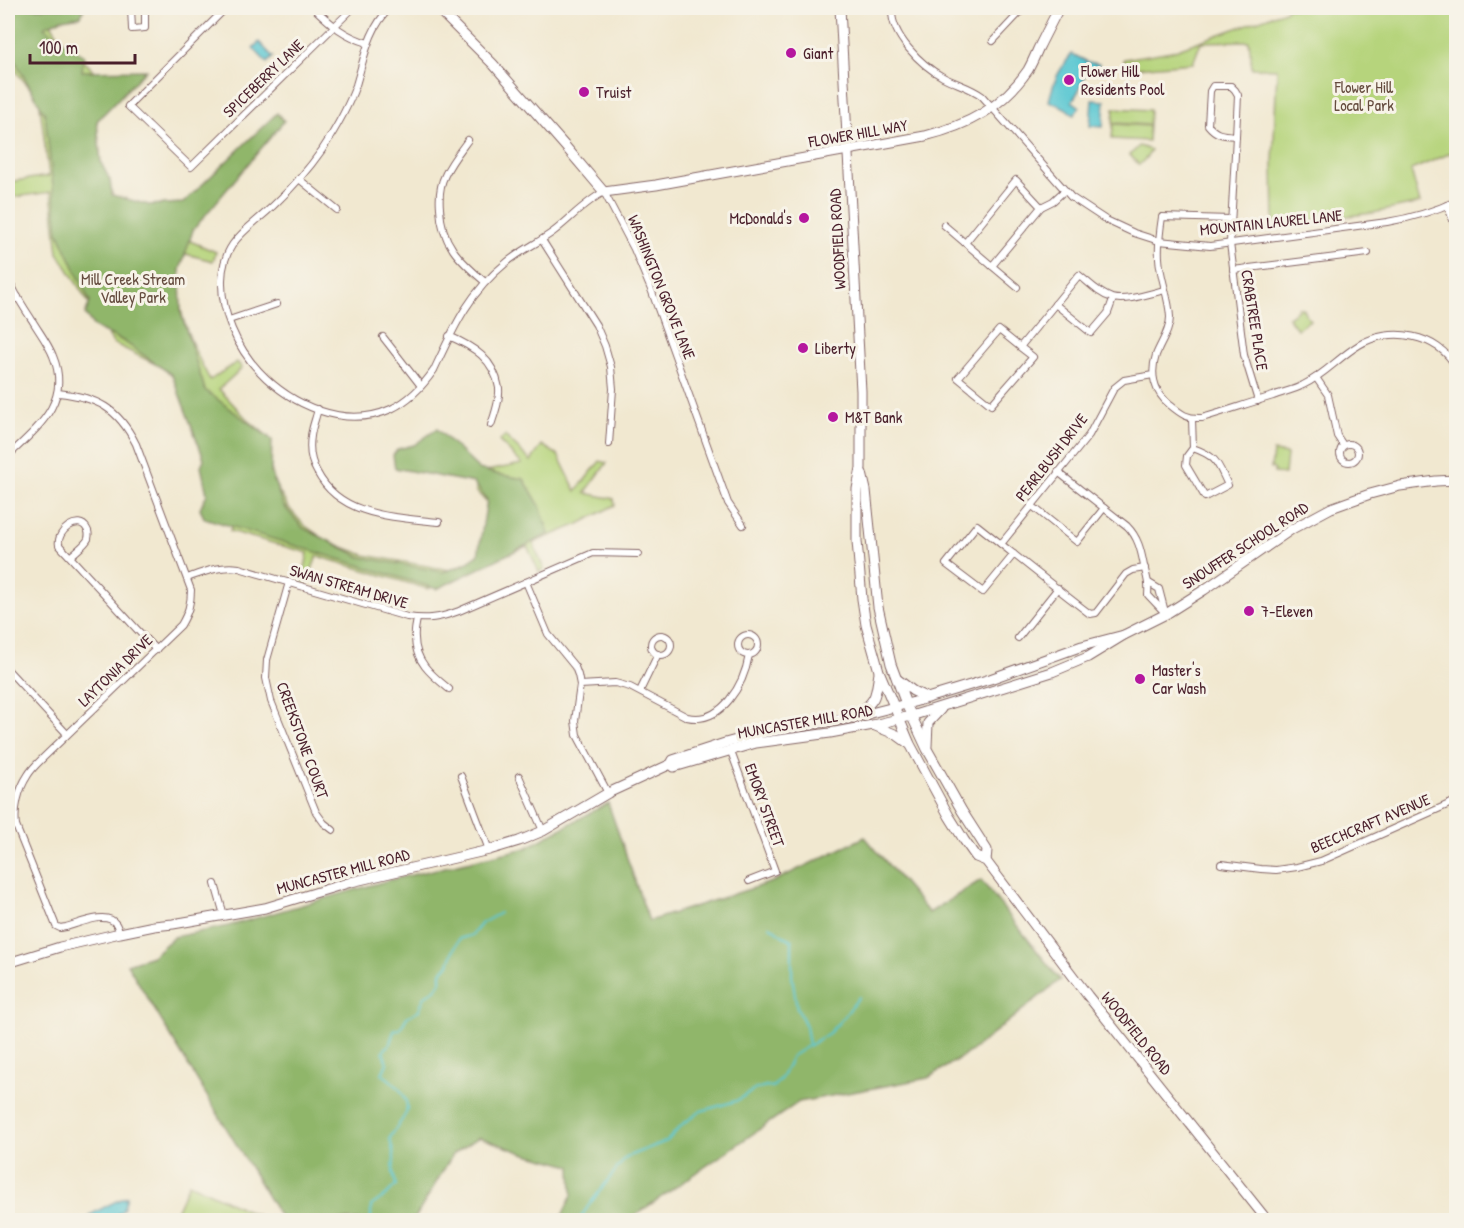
<svg xmlns="http://www.w3.org/2000/svg" width="1464" height="1228" font-family="'Patrick Hand',sans-serif">
<style>
.green{fill:#b6d47b;stroke:#807a53;stroke-width:1.5}
.forest{fill:#90b66b;stroke:#6d6a4b;stroke-width:1.5}
.water{fill:#5ac7d2;stroke:#52737e;stroke-width:1.5}
.lines{fill:none;stroke-linecap:round;stroke-linejoin:round}
.stream{stroke:#5ac7d2;stroke-width:2}
.street-casing{stroke:#846565;stroke-width:8}
.secondary-casing{stroke:#846565;stroke-width:11}
.street{stroke:#fff;stroke-width:6}
.secondary{stroke:#fff;stroke-width:9}
.poi-dot{fill:#b5179e;stroke:#f7f3e8;stroke-width:2}
.labels{text-anchor:middle;dominant-baseline:central;stroke-width:6;stroke-linejoin:round;paint-order:stroke}
.poi-label{font-size:16px;fill:#4a1f2b;stroke:#f7f3e8;text-anchor:start}
.street-label{font-size:16px;fill:#4a1f2b;stroke:#f7f3e8}
.park-label{font-size:16px;fill:#654c3f;stroke:#f7f3e8}
</style>
<rect width="100%" height="100%" fill="#f7f3e8"/>
<filter id="ink" filterUnits="userSpaceOnUse"><feTurbulence type="fractalNoise" baseFrequency=".0167" numOctaves="2"/><feDisplacementMap in="SourceGraphic" scale="12" xChannelSelector="R" yChannelSelector="G"/><feConvolveMatrix kernelMatrix="1 2 1 2 8 2 1 2 1" color-interpolation-filters="sRGB"/></filter>
<filter id="wash" filterUnits="userSpaceOnUse"><feTurbulence type="fractalNoise" baseFrequency=".008" numOctaves="4" result="noise"/><feDisplacementMap in="SourceGraphic" scale="24" xChannelSelector="R" yChannelSelector="G"/><feGaussianBlur stdDeviation="1.35" result="paint"/><feColorMatrix in="noise" values="0 0 0 0 0 0 0 0 0 0 0 0 0 0 0 0 0 1.4 0 .05"/><feComposite in="paint" operator="in"/></filter>
<g filter="url(#wash)">
<rect width="100%" height="100%" fill="#f1e8d0"/>
<g class="green">
<path d="M8 8H42L59 37 118 94 83 131 132 242 150 224 216 252 213 261 182 253C181 261 179 269 178 277 176 313 193 349 210 380L237 362 242 368 219 389 247 419 269 437V461L275 484 288 507 304 525 323 538 343 547 365 555 450 570 482 556 488 504 476 491V473L522 464 499 441 505 436 531 461 542 445 558 455 576 491 600 461 607 463 585 493 614 499 615 505 579 524 533 543 544 569 539 572 527 546 428 589 317 556 307 583 302 582 308 553 230 531 232 521 177 375 113 343 58 253 51 192 8 198V182L49 176 39 99 8 62Z"/>
<path d="M1287 8H1456V151L1411 170 1420 203 1373 213 1274 225 1273 162 1277 69 1252 68 1249 41 1201 42 1193 63 1125 69 1124 59 1172 51 1285 11Z"/>
<path d="M1114 108 1150 110 1149 125 1113 123Z"/>
<path d="M1113 124 1149 126 1148 141 1112 139Z"/>
<path d="M1139 146 1151 150 1147 157 1139 165 1130 155Z"/>
<path d="M1298 308H1302L1310 320 1297 329 1288 317 1298 310Z"/>
<path d="M1273 452 1287 454 1285 474 1274 473V469L1271 468Z"/>
<path d="M189 1183 267 1220H172Z"/>
</g>
<g class="forest">
<path d="M8 8H84L81 16 62 19 44 27 84 56 82 71 146 70 97 121 101 163 110 180 112 195 149 205 183 203 277 113 284 121 193 230 180 270 181 313 205 390 272 440 271 473 283 505 303 528 361 557 443 572 464 565 478 555 487 500 474 483 395 468 393 455 398 449 414 445 437 429 479 469 496 474 524 479 540 506 549 534 437 589 204 518 200 508 207 494 201 466 204 459 172 375 123 341 94 327 85 314 90 302 58 232 45 114 10 52 8 50Z"/>
<path d="M608 803 649 921 772 882 865 837 929 913 981 880 1060 980 970 1052 928 1078 799 1102 628 1220H560L572 1195 571 1166 523 1153 479 1137 453 1154 414 1220H282L127 964 152 956 174 937 228 926 386 881 526 848Z"/>
</g>
<g class="water">
<path d="M259 42 273 57 267 63 253 48Z"/>
<path d="M1072 54 1088 62 1099 64 1097 73 1086 72C1083 83 1079 92 1072 101L1080 107 1074 115 1065 108 1049 101C1054 80 1058 71 1072 54Z"/>
<path d="M1092 100 1105 101 1103 127 1090 126Z"/>
<path d="M127 1197 123 1210 112 1220H90V1215C103 1208 114 1201 127 1197Z"/>
</g>
<g class="lines">
<g class="stream">
<path d="M770 926 783 936 792 940V976L794 989 797 1008 806 1026 809 1045"/>
<path d="M371 1220V1206L385 1196 396 1185 393 1173 394 1157 390 1138C393 1132 404 1118 406 1113 411 1097 394 1082 382 1074L387 1063 383 1052 390 1043 394 1031 400 1029 407 1017 419 1010 425 996 434 990 441 982V973L449 964 453 951 459 939 472 935 482 923 500 913"/>
<path d="M579 1220 589 1205 626 1157 667 1141 684 1123 701 1111 736 1101 756 1089 766 1086 773 1087 782 1077 792 1056 829 1033 843 1018 859 997"/>
</g>
</g>
</g>
<g filter="url(#ink)">
<g class="lines">
<g class="street-casing">
<g id="street">
<path d="M131 8 132 29 145 28V8"/>
<path d="M226 8 128 106 191 167 353 8"/>
<path d="M314 8C332 25 344 36 368 43"/>
<path d="M390 8C368 30 365 56 356 85 348 108 335 130 322 150 308 170 292 188 274 205 248 230 223 240 222 280 221 312 237 348 259 371 291 405 345 430 391 409 408 401 423 386 434 370 454 327 468 294 506 263 520 251 538 243 553 232 570 219 585 202 604 192L634 249 652 292 728 503 743 525"/>
<path d="M892 8C890 35 921 65 943 77 956 84 970 87 982 96L1071 197 1106 220 1134 233 1159 241 1210 246 1387 222C1411 218 1435 211 1456 201"/>
<path d="M1138 8 1147 10 1165 8"/>
<path d="M993 41 1024 8"/>
<path d="M1213 86H1231L1235 90 1238 95 1236 136C1222 135 1216 135 1208 125L1210 91Z"/>
<path d="M1236 136 1230 243 1244 355 1258 401"/>
<path d="M468 140C460 151 451 162 445 175 440 185 439 197 440 208 441 243 459 260 485 282"/>
<path d="M299 179 337 210"/>
<path d="M1447 205 1456 228"/>
<path d="M1230 219 1162 217C1160 230 1158 244 1159 258 1160 278 1169 297 1170 317 1170 331 1161 342 1156 355 1150 374 1154 392 1170 405 1181 414 1187 419 1202 418 1226 411 1249 403 1273 396 1283 392 1294 390 1303 385 1324 375 1339 357 1359 345 1390 326 1438 334 1456 367"/>
<path d="M944 225 992 266 1041 207 1053 201 1064 191"/>
<path d="M542 240 596 325 605 346 611 367 613 389 609 444"/>
<path d="M965 243 1016 180 1041 207"/>
<path d="M992 266 1017 287"/>
<path d="M1233 270 1368 253"/>
<path d="M8 276C13 292 23 306 32 320 39 332 48 343 53 356 72 402 37 428 8 456"/>
<path d="M8 303 18 297"/>
<path d="M1055 304 1091 333 1108 313 1113 299"/>
<path d="M229 320 277 304"/>
<path d="M449 336C474 347 494 359 499 388 500 400 495 413 491 425"/>
<path d="M383 337 421 386"/>
<path d="M1020 347 999 330 958 378 991 405 1033 357 1020 347 1079 275C1089 283 1099 294 1112 298 1126 302 1151 293 1165 290"/>
<path d="M1317 379 1328 395 1337 436 1343 445"/>
<path d="M58 393C97 397 118 408 136 444L191 590C191 604 188 613 181 625L44 757C39 762 32 768 28 775 18 790 14 809 16 826L56 926 60 928 66 927C78 924 107 910 116 924 117 925 119 932 120 933"/>
<path d="M318 409C316 418 312 427 311 436 309 449 311 462 317 472 340 517 395 517 439 522"/>
<path d="M1192 419 1193 448 1187 456 1186 465 1205 497 1228 485C1217 463 1218 457 1193 448"/>
<circle cx="1349" cy="453" r="9"/>
<path d="M1058 472 1127 526C1138 537 1141 550 1144 566 1147 578 1149 583 1148 595L1166 614"/>
<path d="M1031 505 1077 542 1104 508"/>
<path d="M1001 544 1089 435 1114 388 1124 380 1153 375"/>
<path d="M1014 554 983 592 946 564 977 525C1015 555 1052 585 1090 614L1096 613 1126 574 1133 570 1145 568"/>
<path d="M70 557C76 551 85 545 88 539 89 535 89 532 87 529 79 514 56 531 59 545L156 650"/>
<path d="M187 578C204 572 220 565 239 568L407 617C428 620 440 618 459 611L593 553 638 554"/>
<path d="M289 582 267 660 266 678 271 701 316 812 324 823 333 830"/>
<path d="M526 582 548 634 575 667 578 675 580 685 575 721 577 735 608 793"/>
<path d="M1149 583 1159 589 1165 612"/>
<path d="M417 619C416 625 414 632 415 638 415 662 432 675 449 689"/>
<circle cx="661" cy="645" r="10"/>
<circle cx="748" cy="645" r="10"/>
<path d="M1018 638 1058 588"/>
<path d="M8 670 67 734"/>
<path d="M580 685 615 683 630 687 687 717C722 725 744 684 749 655"/>
<path d="M640 691 658 654"/>
<path d="M730 749 775 871 749 881"/>
<path d="M461 776 489 850"/>
<path d="M519 776 543 831"/>
<path d="M1221 864 1261 869 1276 870 1297 867 1321 861 1456 801"/>
<path d="M215 884 224 915"/>
</g>
</g>
<g class="secondary-casing">
<g id="secondary">
<path d="M437 8 493 64 565 146 604 192 656 185 925 136C968 125 1002 108 1028 70 1032 63 1035 56 1038 49 1045 35 1052 21 1059 8"/>
<path d="M840 8 861 391V468L857 489V541L862 599 866 625 879 671 910 744 949 816 964 840 976 857 986 861 1088 996 1267 1220"/>
<path d="M862 473 866 490 878 607 891 664 906 704 927 749 962 811 987 850 986 861"/>
<path d="M897 679 913 691 928 698"/>
<path d="M858 715C877 698 875 698 879 673"/>
<path d="M873 725 897 735 908 743"/>
<path d="M927 746 928 723 941 709"/>
<path d="M671 764 674 767 756 743 830 733 873 725 911 716 1052 672 1088 657 1124 635 1166 614 1204 590 1292 529 1331 508 1370 494 1400 486 1436 481 1456 480"/>
<path d="M8 963 60 947 120 933 154 926 173 924 265 908 351 882 489 850 519 841 543 831 608 793 671 764 673 760 725 743 766 732 855 717 914 702 990 679 1082 646 1124 635"/>
</g>
</g>
<use href="#street" class="street"/>
<use href="#secondary" class="secondary"/>
</g>
</g>
<g class="poi-dot">
<circle cx="791" cy="53" r="6"/>
<circle cx="1069" cy="80" r="6"/>
<circle cx="584" cy="92" r="6"/>
<circle cx="804" cy="218" r="6"/>
<circle cx="803" cy="348" r="6"/>
<circle cx="833" cy="417" r="6"/>
<circle cx="1249" cy="611" r="6"/>
<circle cx="1140" cy="679" r="6"/>
</g>
<g class="labels">
<g class="poi-label">
<text x="803" y="53">Giant</text>
<text x="1081" y="71">Flower Hill<tspan x="1081" dy="18">Residents Pool</tspan></text>
<text x="596" y="92">Truist</text>
<text x="792" y="218" text-anchor="end">McDonald's</text>
<text x="815" y="348">Liberty</text>
<text x="845" y="417">M&amp;T Bank</text>
<text x="1261" y="611">7-Eleven</text>
<text x="1152" y="670">Master's<tspan x="1152" dy="18">Car Wash</tspan></text>
</g>
<g class="street-label">
<text transform="translate(263 78) rotate(-44)">SPICEBERRY LANE</text>
<text transform="translate(858 133) rotate(-10)">FLOWER HILL WAY</text>
<text transform="translate(1271 222) rotate(-6)">MOUNTAIN LAUREL LANE</text>
<text transform="translate(837 239) rotate(-93)">WOODFIELD ROAD</text>
<text transform="translate(662 287) rotate(68)">WASHINGTON GROVE LANE</text>
<text transform="translate(1255 320) rotate(81)">CRABTREE PLACE</text>
<text transform="translate(1051 457) rotate(-52)">PEARLBUSH DRIVE</text>
<text transform="translate(1245 545) rotate(-33)">SNOUFFER SCHOOL ROAD</text>
<text transform="translate(349 586) rotate(16)">SWAN STREAM DRIVE</text>
<text transform="translate(115 670) rotate(-44)">LAYTONIA DRIVE</text>
<text transform="translate(805 721) rotate(-10)">MUNCASTER MILL ROAD</text>
<text transform="translate(303 740) rotate(70)">CREEKSTONE COURT</text>
<text transform="translate(765 805) rotate(70)">EMORY STREET</text>
<text transform="translate(1370 823) rotate(-23)">BEECHCRAFT AVENUE</text>
<text transform="translate(343 871) rotate(-15)">MUNCASTER MILL ROAD</text>
<text transform="translate(1137 1033) rotate(51)">WOODFIELD ROAD</text>
</g>
<g class="park-label">
<text x="1364" y="87">Flower Hill<tspan x="1364" dy="18">Local Park</tspan></text>
<text x="133" y="279">Mill Creek Stream<tspan x="133" dy="18">Valley Park</tspan></text>
</g>
</g>
<rect width="1464" height="1228" fill="none" stroke="#f7f3e8" stroke-width="30"/>
<path d="M30 54v9h105v-9" fill="none" stroke="#4a1f2b" stroke-width="3"/>
<text x="39" y="54" font-size="18" fill="#4a1f2b" stroke="#f7f3e8" stroke-width="4.5" paint-order="stroke">100 m</text>
</svg>
